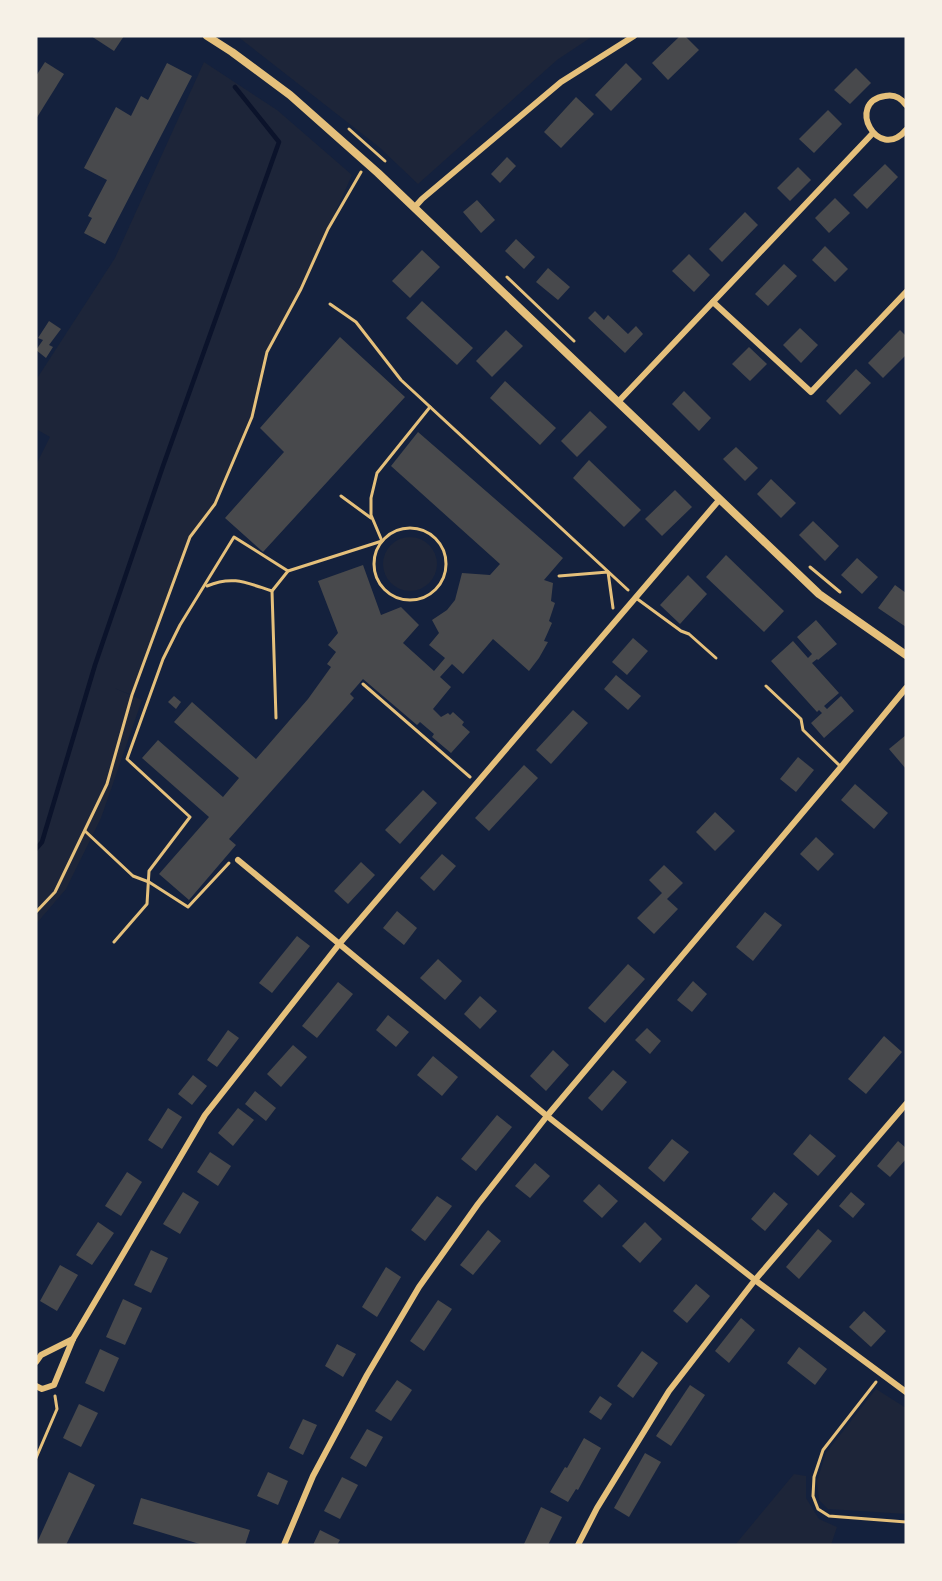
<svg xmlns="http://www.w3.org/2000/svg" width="942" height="1581" font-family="Helvetica,sans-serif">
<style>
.green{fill:#1d2539}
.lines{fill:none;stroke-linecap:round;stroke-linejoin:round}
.stream{stroke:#0b132b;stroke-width:4.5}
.building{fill:#48494c}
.path{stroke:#e5c07b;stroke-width:3}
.service{stroke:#e5c07b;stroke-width:3}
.minor{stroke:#e5c07b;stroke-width:6}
.tertiary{stroke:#e5c07b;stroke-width:8}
</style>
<rect width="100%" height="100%" fill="#14213d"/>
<g class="green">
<path d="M237 36H593L557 60 418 184 379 147Z"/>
<path d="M204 62 277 110 352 175 301 289 267 352 252 417 215 504 190 537 132 695 114 688 142 700 101 818 66 889 36 924V465L50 437 36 429V380L115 258Z"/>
<circle cx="410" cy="564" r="27"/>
<path d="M876 1389 906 1408V1514L828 1509 819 1500 817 1481 826 1453Z"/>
<path d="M794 1474 806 1476V1498L819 1519 837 1527 831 1545H735Z"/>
</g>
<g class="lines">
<path class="stream" d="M36 849 42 842 95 665 163 466 279 142 235 87"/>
</g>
<g class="building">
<path d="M91 36H124L114 51Z"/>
<path d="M680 36H685L699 50 668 80 652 63Z"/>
<path d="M45 62 64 74 36 119V76Z"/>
<path d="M167 63 192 76 105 244 84 233 92 218 88 216 107 180 84 168 116 107 131 116 141 96 148 100Z"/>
<path d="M626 63 642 79 611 111 595 95Z"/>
<path d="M856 68 871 83 850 104 834 90Z"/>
<path d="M576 97 594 114 561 148 544 132Z"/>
<path d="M828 110 842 124 814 153 799 139Z"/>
<path d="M507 157 516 166 500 183 491 174Z"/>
<path d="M885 164 898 177 867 209 853 195Z"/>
<path d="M798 167 811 180 790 201 777 188Z"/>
<path d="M835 198 850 213 829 233 815 218Z"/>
<path d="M477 200 495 220 481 233 463 212Z"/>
<path d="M745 212 758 225 722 262 709 249Z"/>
<path d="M516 239 535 257 524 269 505 251Z"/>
<path d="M825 246 848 269 835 282 812 260Z"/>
<path d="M422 250 440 267 410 298 392 281Z"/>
<path d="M689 254 710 275 694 292 672 271Z"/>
<path d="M784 264 797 276 768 306 755 294Z"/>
<path d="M548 268 570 287 558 300 536 282Z"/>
<path d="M422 301 473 348 457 365 406 318Z"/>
<path d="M595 311 604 320 608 315 628 334 636 326 643 334 625 353 588 318Z"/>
<path d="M49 321 61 329 49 345 53 347 46 358 36 350 43 340 38 338Z"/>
<path d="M800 328 818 345 801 363 783 345Z"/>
<path d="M506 330 523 346 492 377 476 361Z"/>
<path d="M900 330 906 336V355L883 378 868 363Z"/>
<path d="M340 337 405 397 263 552 225 518 284 452 260 428Z"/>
<path d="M749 347 767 364 750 381 732 364Z"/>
<path d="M856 369 871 383 840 415 826 401Z"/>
<path d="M505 381 556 428 540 445 490 398Z"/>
<path d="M684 391 711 418 699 431 672 404Z"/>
<path d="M590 411 607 427 577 457 561 441Z"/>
<path d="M418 432 563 558 544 580 553 583 551 601 555 603 549 621 552 623 544 641 548 642 539 658 529 671 493 639 463 674 452 664 440 677 451 687 433 709 441 717 448 713 450 715 453 712 464 722 462 725 470 732 451 753 432 737 434 734 420 722 417 725 363 679 350 694 354 698 229 839 236 845 189 900 159 874 209 817 142 758 158 740 223 797 239 778 174 722 192 702 256 759 308 699 331 667 327 664 336 652 328 645 338 633 318 581 363 565 381 615 401 607 419 625 403 643 434 671 445 658 429 645 439 633 432 620 447 610 455 600 462 573 490 575 500 564 391 466Z"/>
<path d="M736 447 758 468 745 481 723 459Z"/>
<path d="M589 460 641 510 624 527 573 478Z"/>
<path d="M771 479 796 503 781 518 757 494Z"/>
<path d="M675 490 692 507 662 536 645 519Z"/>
<path d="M813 521 839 546 825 561 799 535Z"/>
<path d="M726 555 784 611 764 632 706 577Z"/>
<path d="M857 558 878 577 862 594 841 575Z"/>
<path d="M688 575 707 594 680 624 660 605Z"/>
<path d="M895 585 906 593V627L878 608Z"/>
<path d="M816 620 837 644 818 660 817 659 812 663 839 693 824 706 827 709 841 696 854 711 824 738 811 723 822 713 819 710 817 712 771 661 793 641 808 658 812 654 797 637Z"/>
<path d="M633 638 648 651 627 675 612 662Z"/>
<path d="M616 675 641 696 628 710 604 689Z"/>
<path d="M174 696 181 702 176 709 168 702Z"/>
<path d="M573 710 588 723 551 764 536 750Z"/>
<path d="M906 735V769L889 749Z"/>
<path d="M798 757 814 770 796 792 780 779Z"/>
<path d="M524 765 538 778 489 831 475 818Z"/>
<path d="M855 784 888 813 874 829 841 800Z"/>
<path d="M423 790 437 803 400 844 385 830Z"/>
<path d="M715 812 735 831 715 851 696 832Z"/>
<path d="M816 837 834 854 818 871 800 854Z"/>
<path d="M442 854 456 866 434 891 420 878Z"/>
<path d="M361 862 375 875 348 904 334 891Z"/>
<path d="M664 865 683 883 667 899 678 909 654 934 637 918 662 893 649 880Z"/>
<path d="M397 911 417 928 404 945 383 928Z"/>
<path d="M765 912 782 925 753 961 736 947Z"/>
<path d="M297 936 310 946 272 993 259 983Z"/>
<path d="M438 959 462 981 445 1000 420 978Z"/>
<path d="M628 964 645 979 605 1023 588 1008Z"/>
<path d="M693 981 707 994 692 1012 677 1000Z"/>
<path d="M338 982 353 994 317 1038 302 1026Z"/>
<path d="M480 996 497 1011 480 1029 464 1014Z"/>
<path d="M388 1015 409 1032 396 1047 376 1030Z"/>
<path d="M647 1028 661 1041 650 1054 635 1040Z"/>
<path d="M228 1030 239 1038 217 1067 207 1060Z"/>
<path d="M884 1036 902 1052 866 1094 848 1079Z"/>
<path d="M293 1045 307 1057 281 1087 267 1074Z"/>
<path d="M553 1050 569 1065 546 1091 530 1076Z"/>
<path d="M433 1056 458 1077 442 1096 417 1075Z"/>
<path d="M613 1070 627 1082 602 1111 588 1098Z"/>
<path d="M193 1075 207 1086 192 1105 178 1094Z"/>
<path d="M255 1091 276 1108 266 1121 245 1104Z"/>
<path d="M168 1108 182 1117 162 1149 148 1140Z"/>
<path d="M238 1108 254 1120 233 1146 218 1133Z"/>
<path d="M497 1115 512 1127 476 1171 461 1159Z"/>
<path d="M810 1134 836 1156 818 1176 793 1154Z"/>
<path d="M672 1139 689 1152 664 1182 648 1168Z"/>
<path d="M898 1141 906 1148V1159L890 1177 877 1166Z"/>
<path d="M210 1152 231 1166 218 1186 197 1172Z"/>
<path d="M535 1163 550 1176 530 1198 515 1186Z"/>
<path d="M127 1172 142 1182 121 1216 105 1206Z"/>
<path d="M599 1184 618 1201 602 1218 583 1201Z"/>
<path d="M183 1192 199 1202 180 1234 163 1224Z"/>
<path d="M774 1192 788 1204 765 1231 751 1219Z"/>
<path d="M851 1192 865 1204 853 1218 839 1206Z"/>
<path d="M437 1196 452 1206 425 1241 411 1230Z"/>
<path d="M98 1222 114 1233 92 1265 76 1255Z"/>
<path d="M645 1222 662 1239 640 1263 622 1246Z"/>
<path d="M818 1229 832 1241 799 1279 786 1267Z"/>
<path d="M488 1230 501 1241 473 1275 460 1265Z"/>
<path d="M151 1250 168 1258 151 1293 134 1285Z"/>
<path d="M60 1265 78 1275 57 1311 40 1301Z"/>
<path d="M386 1267 401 1277 377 1317 362 1307Z"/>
<path d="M696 1284 710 1296 687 1323 673 1311Z"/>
<path d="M123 1299 142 1308 125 1345 106 1337Z"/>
<path d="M438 1300 452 1309 424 1351 410 1341Z"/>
<path d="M864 1311 886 1331 871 1347 849 1327Z"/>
<path d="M741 1318 755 1330 729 1363 715 1351Z"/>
<path d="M337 1344 356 1354 343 1377 325 1366Z"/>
<path d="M799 1347 827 1369 815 1385 787 1363Z"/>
<path d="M100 1349 119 1358 104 1392 85 1383Z"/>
<path d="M642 1351 658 1363 633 1398 617 1386Z"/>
<path d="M397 1380 412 1390 391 1421 375 1411Z"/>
<path d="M690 1385 705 1395 671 1446 656 1436Z"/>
<path d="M600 1396 612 1404 601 1420 589 1412Z"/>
<path d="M79 1404 98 1413 81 1447 63 1438Z"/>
<path d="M303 1419 317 1425 303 1455 289 1448Z"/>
<path d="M367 1429 383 1437 366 1467 350 1458Z"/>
<path d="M584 1438 601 1448 578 1490 576 1489 568 1502 550 1492 565 1467 567 1468Z"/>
<path d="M645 1453 661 1462 629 1517 614 1508Z"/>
<path d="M69 1472 95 1485 66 1545H36Z"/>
<path d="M268 1472 288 1481 278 1505 257 1496Z"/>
<path d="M342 1477 358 1485 340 1519 324 1511Z"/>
<path d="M141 1498 250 1530 245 1545H203L133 1524Z"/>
<path d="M541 1507 562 1517 548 1545H527L524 1544Z"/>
<path d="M320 1530 340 1540 337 1545H313Z"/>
</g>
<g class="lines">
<g class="path">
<path d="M349 129 385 161"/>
<path d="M507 277 574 341"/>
<path d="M330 304 356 322 401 380 628 590"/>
<path d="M341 496 371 518"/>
<circle cx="410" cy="564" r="36"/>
<path d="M810 567 840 592"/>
<path d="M559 576 608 572 613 608"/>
<path d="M207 586C233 575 247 583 272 591"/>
<path d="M363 684 470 777"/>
<path d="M276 718 272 591 288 571 382 541 371 515V498L377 473 430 407"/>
<path d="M85 831 133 876 149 882 188 907 229 863"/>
<path d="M36 912 55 892 107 784 132 695 190 537 215 504 252 417 267 352 301 289 328 229 361 172"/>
<path d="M114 942 147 904 149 871 190 817 127 759 163 659 180 625 234 537 288 571"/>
<path d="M876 1382 823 1450 814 1477 813 1496 818 1509 829 1516 906 1522"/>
<path d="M36 1458 57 1409 55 1396"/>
</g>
<g class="service">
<path d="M636 598 681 631 689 634 716 658"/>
<path d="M766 686 801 719 803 730 840 766"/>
</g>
<g class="minor">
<path d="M906 105C901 98 894 94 885 96 845 102 878 163 906 130"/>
<path d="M414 208 422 199 561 82 634 36"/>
<path d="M713 302 811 392 906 292"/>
<path d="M618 402 873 133"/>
<path d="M238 860 547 1116 755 1280 906 1392"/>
<path d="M36 1362 41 1355 73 1339"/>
<path d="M36 1386 42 1389 54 1385 73 1339 205 1115 340 943 720 499"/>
<path d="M284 1545 313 1476 367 1375 419 1287 478 1204 547 1116 841 767 906 688"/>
<path d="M578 1545 597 1508 669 1391 755 1280 906 1104"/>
</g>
<path class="tertiary" d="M207 36 232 52 290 95 378 173 819 594 906 655"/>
</g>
<rect width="942" height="1581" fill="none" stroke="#f6f1e7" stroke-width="75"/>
</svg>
